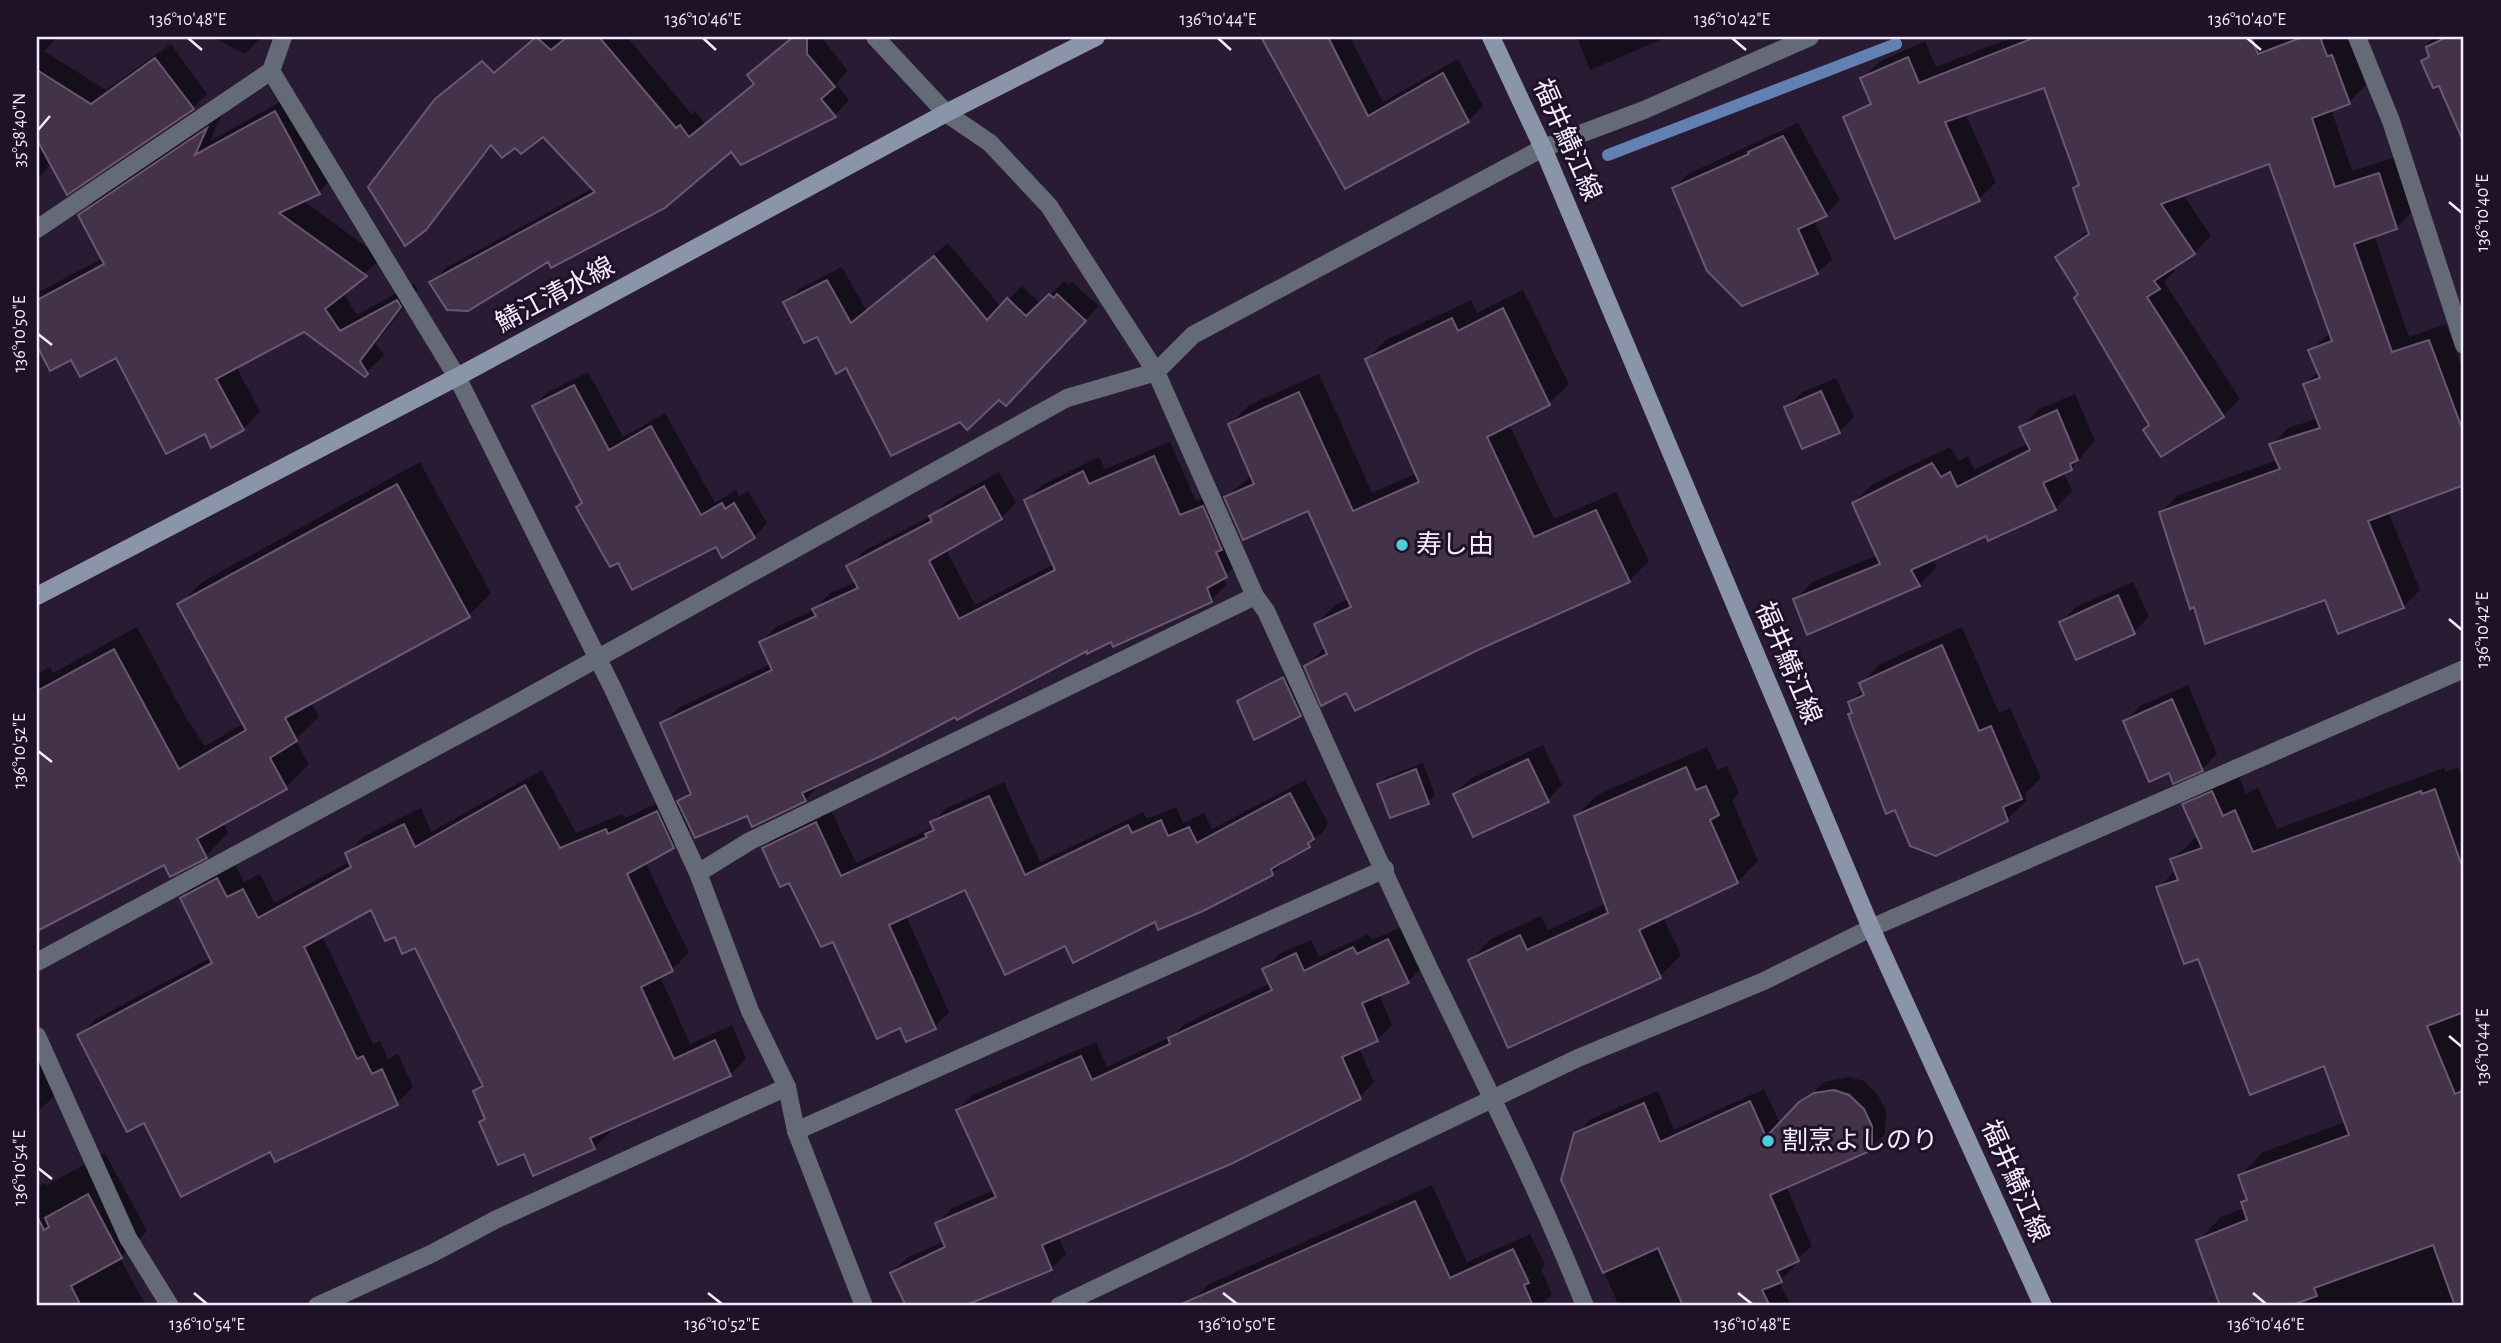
<svg xmlns="http://www.w3.org/2000/svg" width="2501" height="1343" font-family="'Alegreya Sans','Noto Sans JP',sans-serif">
<style>
.shadow{fill:#0007}
.lines{fill:none;stroke-linecap:round;stroke-linejoin:round}
.stream{stroke:#6281b2;stroke-width:12}
.building{fill:#44324a;stroke:#6b5771;stroke-width:2}
.minor{stroke:#646b77;stroke-width:18}
.secondary{stroke:#8a95a9;stroke-width:18}
.ticks{fill:none;stroke:#f4ebfc;stroke-width:2.5}
.poi-dot{fill:#52cbd9;stroke:#1e1128;stroke-width:2.5}
.labels{text-anchor:middle;dominant-baseline:central;stroke-width:6;stroke-linejoin:round;paint-order:stroke}
.street-label{font-size:26px;fill:#f4ebfc;stroke:#1e1128}
.poi-label{font-size:26px;fill:#f4ebfc;stroke:#1e1128;text-anchor:start}
.neatline{fill:none;stroke:#f4ebfc;stroke-width:2.5}
.ticks-label{font-size:18px;text-anchor:middle;fill:#f4ebfc}
</style>
<rect width="100%" height="100%" fill="#281b33"/>
<g class="shadow">
<path d="M37 37H58L44 51 106 90 171 44 207 94 193 108 51 163 37 180Z"/>
<path d="M213 37H261L245 54Z"/>
<path d="M536 37H627L692 115 695 111 705 123 755 82 749 75 793 37H821L848 71 836 84 849 100 835 115 742 162 731 149 548 259 431 282 446 268 593 188 543 134 516 145H493L424 228 400 152Z"/>
<path d="M1267 37H1356L1352 41 1383 102 1458 59 1483 106 1468 121 1345 187 1264 40Z"/>
<path d="M1577 37H1667L1590 70Z"/>
<path d="M2013 37 2349 39 2366 85 2349 102 2331 109 2352 171 2396 157 2414 210 2397 227 2374 235 2409 337 2446 324 2464 373V483L2388 511 2420 590 2403 607 2326 598 2161 512 2178 495 2278 460 2271 445 2288 428 2318 418 2305 384 2319 371 2310 351 2331 332 2271 162 2183 194 2211 236 2194 253 2172 267 2175 271 2164 282 2240 399 2223 416 2161 455 2151 424 2057 257 2089 230 2075 188 2080 182 2045 86 1965 113 1996 182 1979 199 1866 108 1872 102 1862 79 1879 62 1925 41 1936 67Z"/>
<path d="M2434 37H2464V139L2440 84 2423 62 2430 55 2427 44Z"/>
<path d="M293 95 336 175 319 192 302 200 382 258 343 293 357 315 414 284 418 289 376 343 384 355 364 375 305 330 236 366 260 412 243 429 206 431 116 355 72 357 51 369 37 342V293L103 258 80 216 97 198 222 114 210 141Z"/>
<path d="M1798 123 1840 200 1826 215 1814 220 1832 259 1817 273 1674 188 1688 174Z"/>
<path d="M948 243 1001 307 1022 286 1041 304 1064 281 1069 285 1072 282 1099 306 1019 390 999 398 960 420 847 366 785 303 799 289 842 267 866 310Z"/>
<path d="M1523 290 1569 384 1549 403 1509 424 1554 519 1616 492 1649 561 1629 581 1347 691 1306 667 1326 646 1316 624 1335 605 1349 599 1309 509 1226 497 1252 475 1230 424 1249 405 1319 374 1372 493 1417 473 1367 359 1386 340 1471 300 1477 313Z"/>
<path d="M588 372 623 437 665 413 715 503 736 490 739 496 748 491 767 523 754 537 716 545 583 502 535 406 548 392Z"/>
<path d="M1836 378 1854 417 1839 432 1786 408 1801 393Z"/>
<path d="M2075 394 2095 441 2071 469 2063 472 2072 491 2055 509 1932 558 1937 567 1919 585 1795 600 1812 582 1878 555 1854 503 1871 485 1950 447 1959 461 1968 456 1974 470 2029 443 2021 427 2039 409Z"/>
<path d="M1170 442 1196 501 1218 491 1242 561 1223 577 1226 585 1211 600 1088 648 820 784 805 800 691 827 673 846 645 862 689 953 672 969 660 976 690 1044 732 1025 746 1058 730 1075 609 1128 611 1131 594 1148 525 1152 481 1122 486 1117 475 1091 483 1083 416 946 396 935 372 908 322 935 373 1044 380 1041 388 1059 398 1054 413 1087 397 1103 271 1149 145 1121 80 1035 96 1019 212 957 182 898 198 882 234 863 244 882 260 874 274 903 351 861 347 853 363 837 421 808 431 832 542 770 576 833 622 814 625 818 673 796 677 804 691 790 662 724 678 708 771 664 761 642 776 627 814 610 830 593 856 582 849 567 864 551 935 514 947 501 999 472 1016 503 1001 518 946 549 975 605 1056 563 1026 500 1042 485 1099 457 1105 469Z"/>
<path d="M420 462 491 593 469 615 311 702 319 717 295 740 309 764 286 787 223 822 228 833 206 856 164 863 37 929V674L50 667 53 673 137 627 186 718 205 746 244 723 179 605 202 582Z"/>
<path d="M2133 582 2149 617 2134 632 2061 622 2076 607Z"/>
<path d="M1962 627 1999 713 2010 708 2041 778 2025 794 2027 800 2007 819 1936 854 1850 703 1863 689 1861 683 1880 664Z"/>
<path d="M1291 671 1307 707 1300 714 1239 702 1246 695Z"/>
<path d="M2188 685 2217 754 2202 769 2170 771 2125 721 2140 706Z"/>
<path d="M1543 745 1562 785 1548 800 1455 794 1470 779Z"/>
<path d="M1707 747 1718 770 1727 766 1739 793 1732 800 1758 861 1737 882 1663 917 1681 955 1660 976 1470 960 1491 939 1541 916 1548 930 1607 903 1576 816 1597 795Z"/>
<path d="M1423 763 1435 795 1428 802 1379 784 1387 777Z"/>
<path d="M2458 767 2464 784V1306H2222L2198 1241 2221 1217 2245 1208 2243 1203 2248 1198 2240 1176 2263 1152 2346 1122 2326 1064 2199 957 2158 888 2176 870 2172 860 2198 835 2185 805 2208 781 2236 769 2246 794 2258 788 2277 829 2444 768 2445 772Z"/>
<path d="M1305 780 1328 823 1324 831 1272 873 1202 910 1066 944 966 888 906 916 949 1012 935 1027 901 1026 764 848 778 834 830 808 856 863 934 827 932 822 947 808 1004 782 1040 862 1143 812 1147 819 1176 807 1183 823 1204 813 1212 829Z"/>
<path d="M1403 926 1422 967 1408 982 1379 994 1392 1025 1377 1040 1359 1048 1374 1082 1360 1097 1058 1236 1066 1254 1051 1269 965 1306H908L892 1273 907 1258 945 1241 937 1223 952 1208 995 1190 958 1110 972 1095 1096 1042 1107 1067 1172 1036 1185 1024 1271 983 1264 969 1279 954 1311 940 1319 957 1368 934 1372 940Z"/>
<path d="M37 1057 57 1094 37 1112Z"/>
<path d="M1849 1077 1864 1081 1878 1095 1886 1111 1885 1134 1871 1148 1786 1186 1812 1246 1793 1262 1795 1266 1779 1281 1791 1306H1619L1563 1180 1576 1134 1591 1119 1658 1091 1674 1130 1764 1089 1781 1125 1824 1082Z"/>
<path d="M105 1153 147 1231 120 1258 146 1306H37V1187L45 1183 47 1185Z"/>
<path d="M1432 1185 1467 1262 1530 1234 1545 1265 1541 1269 1552 1294 1540 1306H1181L1192 1301 1209 1284Z"/>
</g>
<g class="lines">
<path class="stream" d="M1608 155 1896 44"/>
</g>
<g class="building">
<path d="M536 37 551 50 567 37H599L676 128 680 125 689 137 754 84 747 75 793 37H807V54L835 87 821 99 836 117 741 165 731 152 665 208 551 268 548 262 468 311 447 310 429 282 595 192 543 137 521 154 515 148 502 158 491 145 426 230 405 246 368 187 435 99 482 61 494 73Z"/>
<path d="M1261 37H1328L1368 116 1443 73 1469 122 1345 189Z"/>
<path d="M2036 37H2251L2258 54 2303 37H2320L2327 56 2332 55 2350 104 2312 118 2335 187 2379 173 2397 229 2354 244 2392 352 2429 340 2464 434V485L2368 521 2404 608 2338 634 2325 600 2205 644 2194 607 2190 609 2159 512 2280 469 2269 444 2320 428 2303 384 2320 378 2308 350 2332 341 2269 164 2161 204 2195 254 2154 281 2160 289 2147 297 2224 417 2161 457 2143 430 2149 425 2074 298 2078 294 2055 257 2089 234 2073 188 2079 185 2044 88 1945 122 1980 201 1895 239 1843 117 1871 104 1860 78 1908 57 1919 83Z"/>
<path d="M2447 37H2464V143L2439 86 2433 88 2421 61 2429 57 2426 47Z"/>
<path d="M155 58 194 109 67 195 37 140V70L91 104Z"/>
<path d="M275 111 320 194 279 213 367 276 325 309 340 331 397 300 401 307 360 361 368 374 365 377 304 332 216 379 244 430 211 448 205 434 166 454 116 358 80 377 71 360 50 371 37 346V300L104 264 78 215 207 128 195 155Z"/>
<path d="M1783 136 1827 216 1798 229 1818 274 1742 306 1707 271 1672 188 1749 154 1748 152Z"/>
<path d="M934 256 987 320 1007 298 1026 316 1049 294 1054 298 1057 294 1086 321 1006 406 999 400 967 430 960 422 891 456 846 368 836 374 817 337 804 343 783 302 827 280 851 323Z"/>
<path d="M1503 308 1550 405 1487 437 1534 537 1596 510 1630 582 1480 649 1355 711 1346 693 1321 706 1304 666 1327 654 1314 624 1351 607 1308 511 1243 540 1224 497 1254 484 1228 424 1299 392 1353 511 1419 482 1365 359 1452 318 1458 331Z"/>
<path d="M574 385 609 450 651 426 701 515 722 503 725 509 734 503 755 538 722 558 716 547 632 590 618 563 610 567 576 507 582 503 532 406Z"/>
<path d="M1821 391 1840 433 1802 449 1784 407Z"/>
<path d="M2057 410 2078 460 2070 464 2072 470 2043 483 2056 510 1988 541 1986 536 1911 570 1920 586 1807 635 1793 599 1880 564 1852 503 1932 463 1941 477 1950 472 1957 487 2030 450 2019 427Z"/>
<path d="M1154 456 1180 515 1203 506 1222 550 1216 552 1227 577 1207 588 1212 602 1113 647 1111 642 1087 654V651L957 720 955 717 883 755 802 793 806 801 752 827 747 816 695 838 677 801 691 794 660 723 772 670 759 642 816 616 812 609 858 588 846 566 932 521 929 516 984 486 1002 519 929 561 959 619 1055 570 1024 500 1083 471 1089 484Z"/>
<path d="M397 484 470 617 285 718 297 741 270 758 287 789 197 839 207 858 170 877 164 865 37 931V691L114 649 179 769 246 730 177 604Z"/>
<path d="M2118 595 2135 634 2076 660 2059 622Z"/>
<path d="M1942 645 1979 731 1991 726 2022 799 2003 807 2008 821 1936 856 1910 846 1895 810 1886 814 1848 714 1852 713 1848 702 1864 695 1859 683Z"/>
<path d="M1283 677 1301 716 1254 740 1237 701Z"/>
<path d="M2172 699 2203 771 2173 784 2169 773 2149 782 2123 721Z"/>
<path d="M1528 759 1549 802 1473 837 1453 794Z"/>
<path d="M1686 767 1696 790 1706 786 1719 815 1710 820 1738 883 1639 930 1661 978 1508 1048 1468 960 1520 935 1527 950 1608 913 1574 816Z"/>
<path d="M1416 769 1429 804 1390 818 1377 784Z"/>
<path d="M525 785 560 848 606 829 608 834 657 811 674 848 627 874 673 971 641 987 674 1059 715 1040 731 1076 590 1138 595 1149 533 1176 524 1154 498 1165 479 1122 485 1119 473 1091 483 1086 415 948 402 954 395 937 385 941 371 910 304 947 357 1059 363 1056 372 1074 382 1069 398 1105 275 1162 270 1152 181 1197 144 1123 127 1132 77 1035 212 963 180 898 217 878 227 897 243 889 258 918 351 867 345 853 404 824 415 847Z"/>
<path d="M2435 789 2464 872V1012L2427 1026 2455 1094 2464 1090V1306H2455L2433 1245 2314 1288 2317 1296 2290 1306H2220L2196 1240 2247 1220 2241 1202 2247 1200 2238 1175 2349 1135 2324 1066 2250 1095 2198 959 2184 964 2156 887 2178 880 2170 859 2202 848 2182 804 2212 791 2223 816 2235 810 2253 852 2421 791 2422 794Z"/>
<path d="M1290 793 1314 839 1308 843 1310 847 1271 869 1273 875 1203 911 1158 930 1155 922 1073 963 1065 946 1005 975 965 890 889 925 936 1029 906 1042 900 1028 877 1039 833 942 821 947 789 883 780 887 762 848 816 822 841 876 927 837 925 834 934 830 930 822 989 796 1025 875 1128 825 1132 833 1161 820 1168 836 1189 827 1197 843Z"/>
<path d="M1388 939 1409 983 1362 1003 1378 1041 1342 1057 1361 1099 1233 1163 1042 1245 1052 1270 964 1306H906L890 1273 945 1247 935 1223 996 1197 956 1110 1081 1056 1092 1080 1170 1044 1168 1038 1272 990 1262 969 1296 953 1304 971 1353 947 1357 954Z"/>
<path d="M1834 1090 1849 1095 1864 1109 1872 1126V1150L1770 1195 1799 1261 1777 1271 1782 1282 1762 1290 1770 1306H1683L1658 1248 1603 1273 1561 1180 1574 1133 1644 1103 1660 1142 1750 1101 1766 1137 1799 1102 1814 1093Z"/>
<path d="M88 1194 122 1258 71 1286 81 1306H37V1216L44 1230 49 1227 45 1218Z"/>
<path d="M1415 1201 1450 1278 1513 1249 1529 1283 1524 1285 1533 1306H1177Z"/>
</g>
<g class="lines">
<g class="minor">
<path d="M875 37 946 113 990 143 1049 206 1156 372 1255 596 1266 611C1325 740 1381 870 1443 997 1493 1100 1543 1200 1585 1306"/>
<path d="M2357 37 2391 121 2464 345"/>
<path d="M271 71 457 377 614 691 698 873 750 1011 787 1087 796 1131 864 1306"/>
<path d="M37 229 271 71 283 37"/>
<path d="M698 873 750 841 1255 596"/>
<path d="M37 962 508 708 1067 398 1156 372 1193 335 1543 148 1644 110 1810 37"/>
<path d="M37 1036 128 1238 170 1306"/>
<path d="M796 1131 1385 869"/>
<path d="M317 1306 431 1254 497 1219 787 1087"/>
<path d="M1059 1306 1578 1058 1764 981 1871 928 2464 669"/>
</g>
<g class="secondary">
<path d="M1491 37 1543 148 1871 928 2043 1306"/>
<path d="M37 596 457 377 946 113 1096 37"/>
</g>
</g>
<path class="ticks" d="M188 38 202 50M703 38 716 50M1218 38 1231 50M1732 38 1746 50M2247 38 2261 50M38 130 50 116M2449 202 2462 213M38 334 52 345M2449 619 2462 630M38 751 52 762M2449 1036 2462 1047M38 1168 52 1179M194 1293 207 1304M708 1293 722 1304M1223 1293 1237 1304M1738 1293 1752 1304M2253 1293 2266 1304"/>
<g class="poi-dot">
<circle cx="1402" cy="545" r="7"/>
<circle cx="1768" cy="1141" r="7"/>
</g>
<g class="labels">
<g class="street-label">
<text transform="translate(1567 140) rotate(66)">福井鯖江線</text>
<text transform="translate(555 295) rotate(-28)">鯖江清水線</text>
<text transform="translate(1788 663) rotate(67)">福井鯖江線</text>
<text transform="translate(2015 1181) rotate(66)">福井鯖江線</text>
</g>
<g class="poi-label">
<text x="1416" y="545">寿し由</text>
<text x="1782" y="1141">割烹よしのり</text>
</g>
</g>
<rect width="2501" height="1343" fill="none" stroke="#1e1128" stroke-width="77"/>
<rect x="38" y="38" width="2424" height="1266" class="neatline"/>
<g class="ticks-label">
<text x="188" y="25">136°10'48"E</text>
<text x="703" y="25">136°10'46"E</text>
<text x="1218" y="25">136°10'44"E</text>
<text x="1732" y="25">136°10'42"E</text>
<text x="2247" y="25">136°10'40"E</text>
<text transform="translate(19 130) rotate(-90)" y="6">35°58'40"N</text>
<text transform="translate(2482 213) rotate(-90)" y="6">136°10'40"E</text>
<text transform="translate(19 334) rotate(-90)" y="6">136°10'50"E</text>
<text transform="translate(2482 630) rotate(-90)" y="6">136°10'42"E</text>
<text transform="translate(19 751) rotate(-90)" y="6">136°10'52"E</text>
<text transform="translate(2482 1047) rotate(-90)" y="6">136°10'44"E</text>
<text transform="translate(19 1168) rotate(-90)" y="6">136°10'54"E</text>
<text x="207" y="1330">136°10'54"E</text>
<text x="722" y="1330">136°10'52"E</text>
<text x="1237" y="1330">136°10'50"E</text>
<text x="1752" y="1330">136°10'48"E</text>
<text x="2266" y="1330">136°10'46"E</text>
</g>
</svg>
